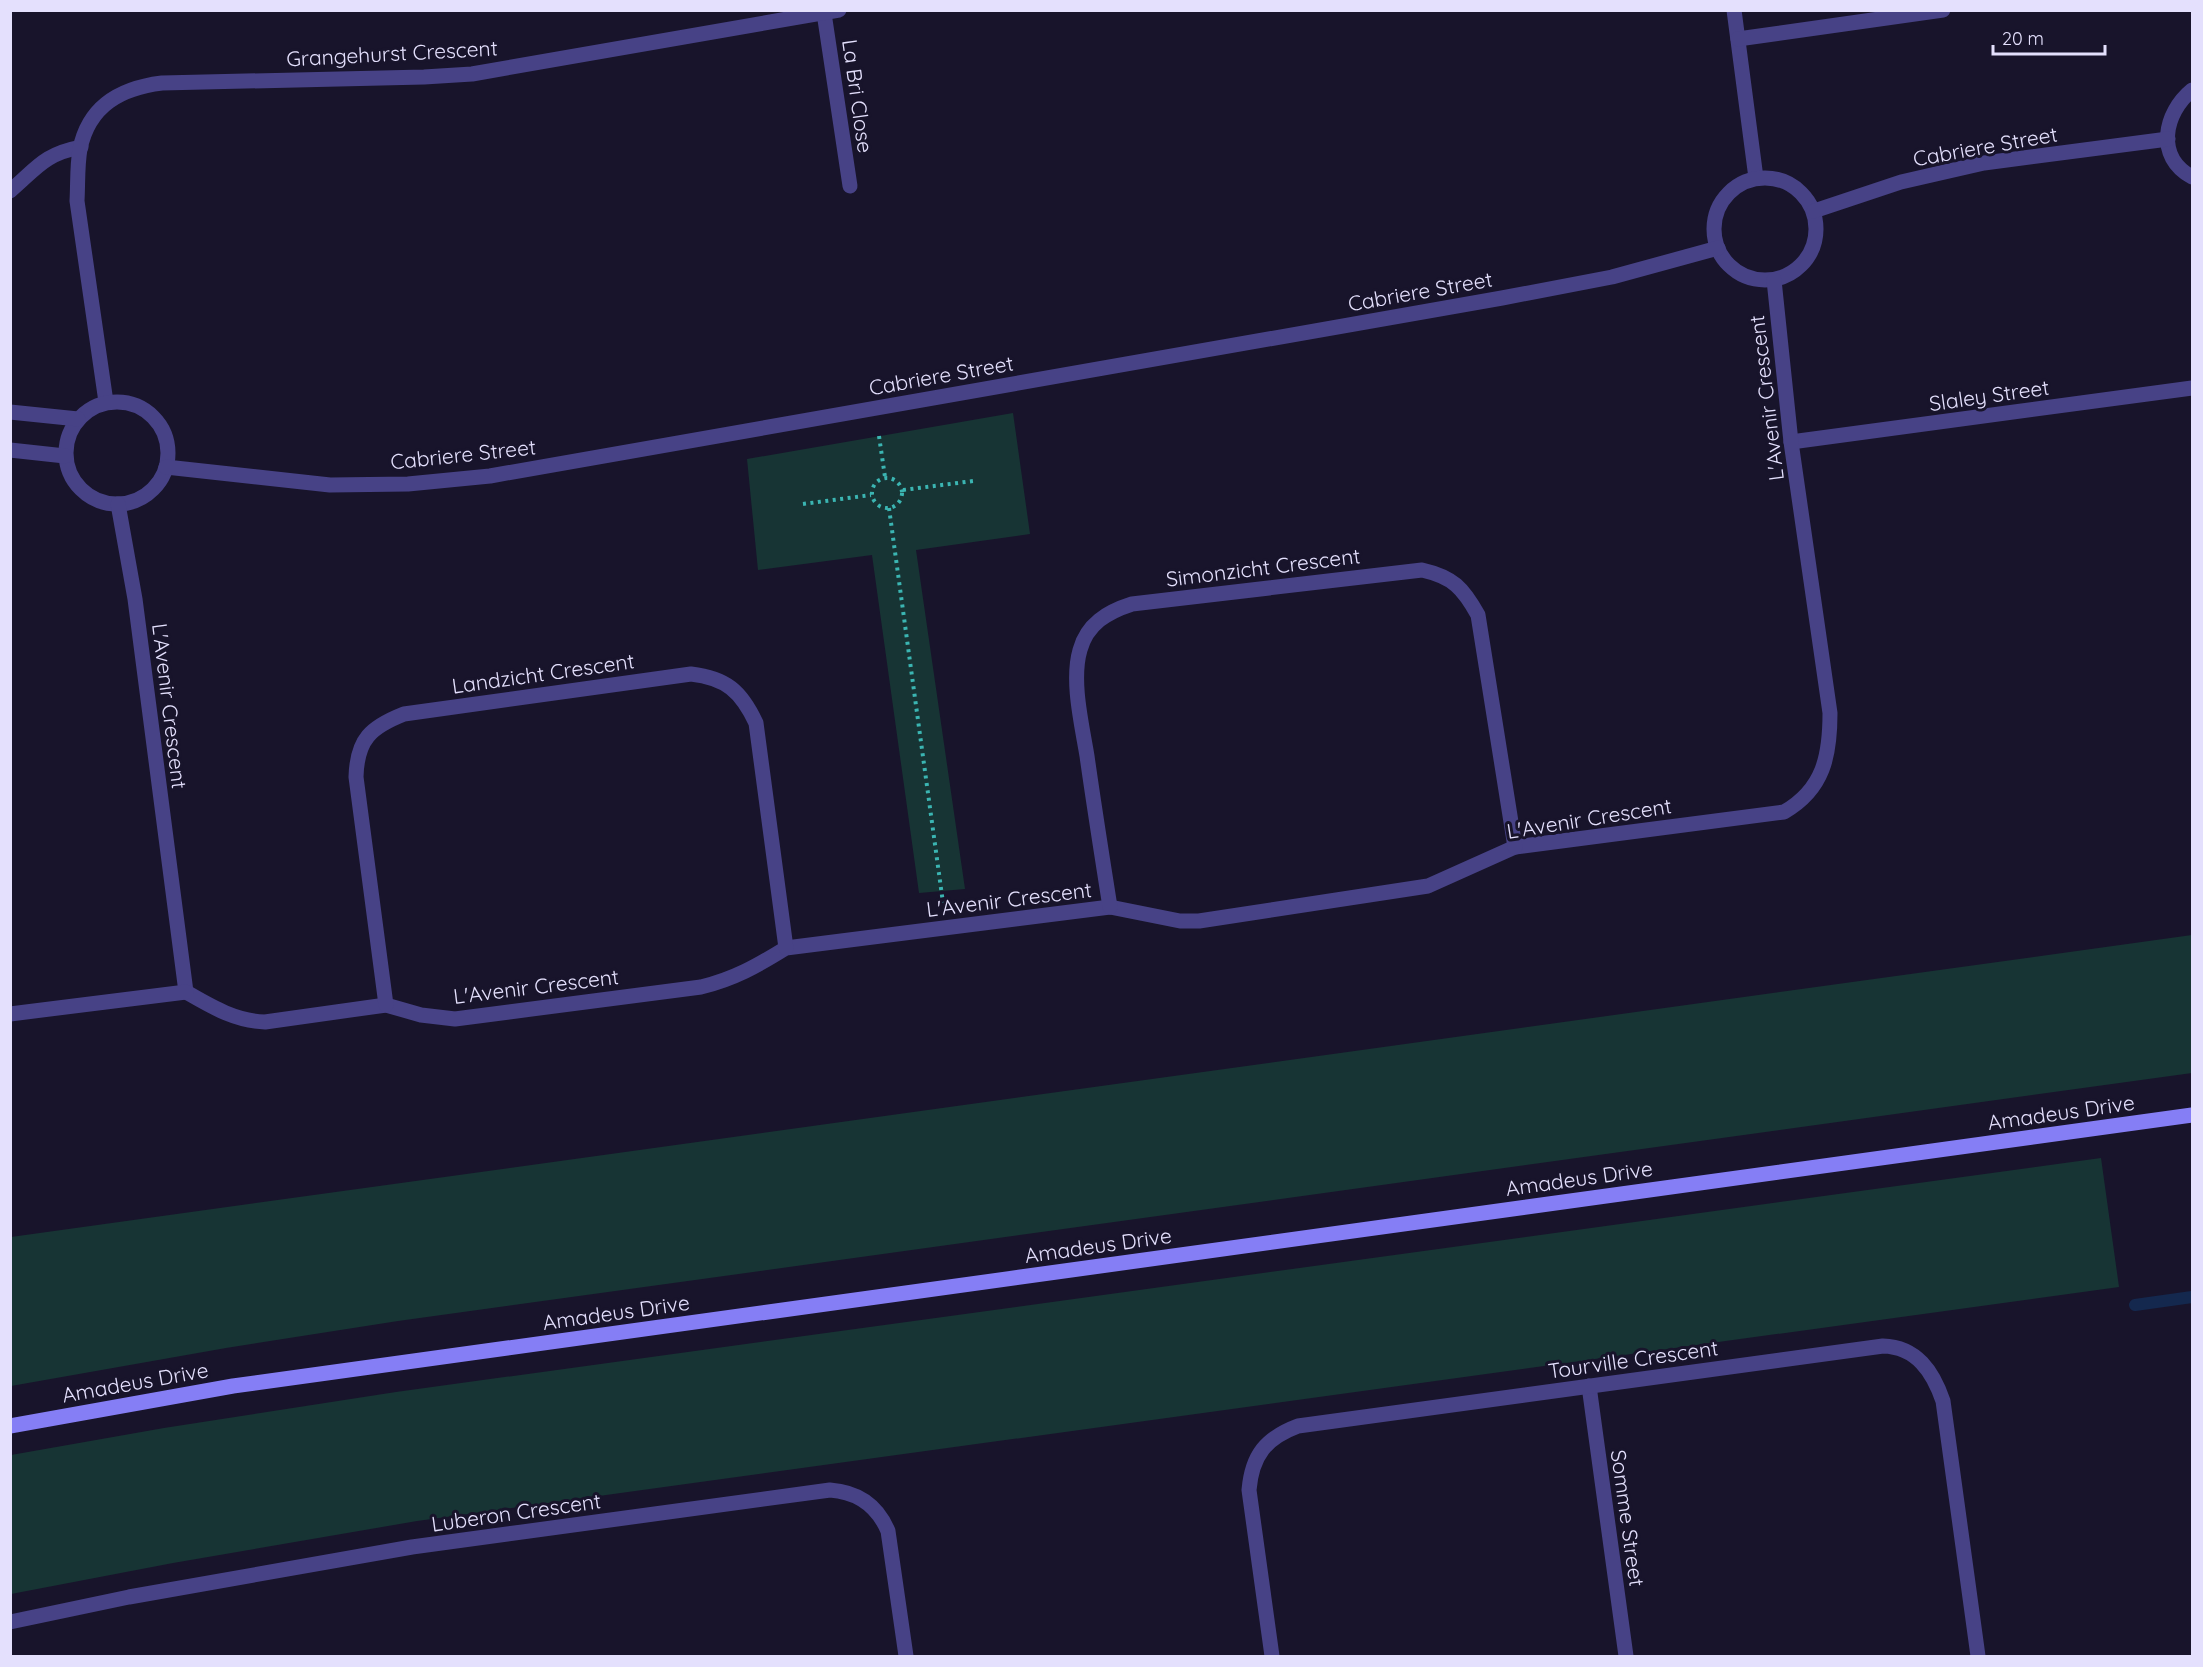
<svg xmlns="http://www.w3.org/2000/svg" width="2203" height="1667" font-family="Quicksand,sans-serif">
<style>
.green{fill:#173434}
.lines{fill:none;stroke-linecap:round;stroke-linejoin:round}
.stream{stroke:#14284e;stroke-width:12}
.path{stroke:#3bb5b2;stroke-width:4;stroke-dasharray:3 4.5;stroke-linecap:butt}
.street{stroke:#474286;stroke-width:15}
.secondary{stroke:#857ef5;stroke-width:15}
.labels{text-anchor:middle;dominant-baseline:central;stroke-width:6;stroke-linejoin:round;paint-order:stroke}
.street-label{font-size:21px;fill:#e4e0fd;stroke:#18142b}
</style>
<rect width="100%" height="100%" fill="#18142b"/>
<g class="green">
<path d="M1013 413 1030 534 916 550 965 889 919 893 872 555 758 570 747 459Z"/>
<path d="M2192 935V1073L398 1321 226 1348 11 1386V1237Z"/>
<path d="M2101 1158 2119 1287 417 1521 173 1563 11 1594V1455L164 1428 396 1392Z"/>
</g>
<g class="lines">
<path class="stream" d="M2135 1305 2192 1297"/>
<g class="path">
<path d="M879 436 885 477"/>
<circle cx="887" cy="493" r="15"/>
<path d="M903 490 973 481"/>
<path d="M803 504 871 495"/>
<path d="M889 508 943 903"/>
</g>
<g class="street">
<path d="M1734 10 1756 178"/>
<path d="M824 13 850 186"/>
<path d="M1738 39 1943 10"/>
<path d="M2192 90C2164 113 2155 157 2192 177"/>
<circle cx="1765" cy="229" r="51"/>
<path d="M10 191C37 168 44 154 81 147"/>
<path d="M1814 211 1901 182 1984 163 2168 139"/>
<path d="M106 402 77 201C78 184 77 166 80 149 89 105 121 88 162 83L424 77 472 74 839 10"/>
<circle cx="117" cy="453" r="51"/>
<path d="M10 412 78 419"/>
<path d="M1791 442 2192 388"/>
<path d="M10 450 65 456"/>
<path d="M166 467 330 485 408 484 490 476 1502 298 1612 277 1718 248"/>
<path d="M118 504 135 599 186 992C212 1007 235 1021 265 1022L386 1005 421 1015 455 1019 701 987C734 979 757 966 786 948L1110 907 1180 921H1199L1428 886 1515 847 1784 812C1824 789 1830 755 1830 713L1791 442 1774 280"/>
<path d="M1110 907C1102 856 1094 806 1087 756 1082 725 1071 681 1080 650 1087 624 1107 612 1132 604L1422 570C1453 577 1463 588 1478 615L1515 847"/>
<path d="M386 1005 356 777C357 739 371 727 404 714L691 674C726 678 741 691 756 723L786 948"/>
<path d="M10 1014 186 992"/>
<path d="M1589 1386 1626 1656"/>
<path d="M10 1622 129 1597 412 1547 830 1490C858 1492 877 1505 888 1531L906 1656"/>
<path d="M1272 1656 1249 1490C1252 1455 1266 1438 1298 1426L1883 1346C1917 1347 1933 1372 1943 1401L1978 1656"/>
</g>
<path class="secondary" d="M10 1426 233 1386 2192 1115"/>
</g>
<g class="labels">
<g class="street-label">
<text transform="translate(392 53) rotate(-3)">Grangehurst Crescent</text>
<text transform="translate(858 96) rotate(82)">La Bri Close</text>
<text transform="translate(1985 146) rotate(-10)">Cabriere Street</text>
<text transform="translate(1420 291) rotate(-10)">Cabriere Street</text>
<text transform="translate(941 375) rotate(-10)">Cabriere Street</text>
<text transform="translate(1989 395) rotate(-8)">Slaley Street</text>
<text transform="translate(1766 398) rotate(-97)">L'Avenir Crescent</text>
<text transform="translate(463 454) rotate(-6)">Cabriere Street</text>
<text transform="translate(1263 567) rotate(-7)">Simonzicht Crescent</text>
<text transform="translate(543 673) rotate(-8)">Landzicht Crescent</text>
<text transform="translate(170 706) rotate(83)">L'Avenir Crescent</text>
<text transform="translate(1589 818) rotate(-9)">L'Avenir Crescent</text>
<text transform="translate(1009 899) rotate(-7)">L'Avenir Crescent</text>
<text transform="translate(536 986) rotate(-7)">L'Avenir Crescent</text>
<text transform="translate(2061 1112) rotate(-8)">Amadeus Drive</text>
<text transform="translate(1579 1178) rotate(-8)">Amadeus Drive</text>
<text transform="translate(1098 1245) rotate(-8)">Amadeus Drive</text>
<text transform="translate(616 1312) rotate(-8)">Amadeus Drive</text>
<text transform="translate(1633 1359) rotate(-8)">Tourville Crescent</text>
<text transform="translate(135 1382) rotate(-10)">Amadeus Drive</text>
<text transform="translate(516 1512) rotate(-8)">Luberon Crescent</text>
<text transform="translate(1628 1518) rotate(82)">Somme Street</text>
</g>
</g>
<rect width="2203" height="1667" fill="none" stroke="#e4e0fd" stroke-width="24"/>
<path d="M1993 45v9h112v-9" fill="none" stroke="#e4e0fd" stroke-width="3"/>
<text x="2002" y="45" font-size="18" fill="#e4e0fd" stroke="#18142b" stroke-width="4.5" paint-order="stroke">20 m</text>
</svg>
